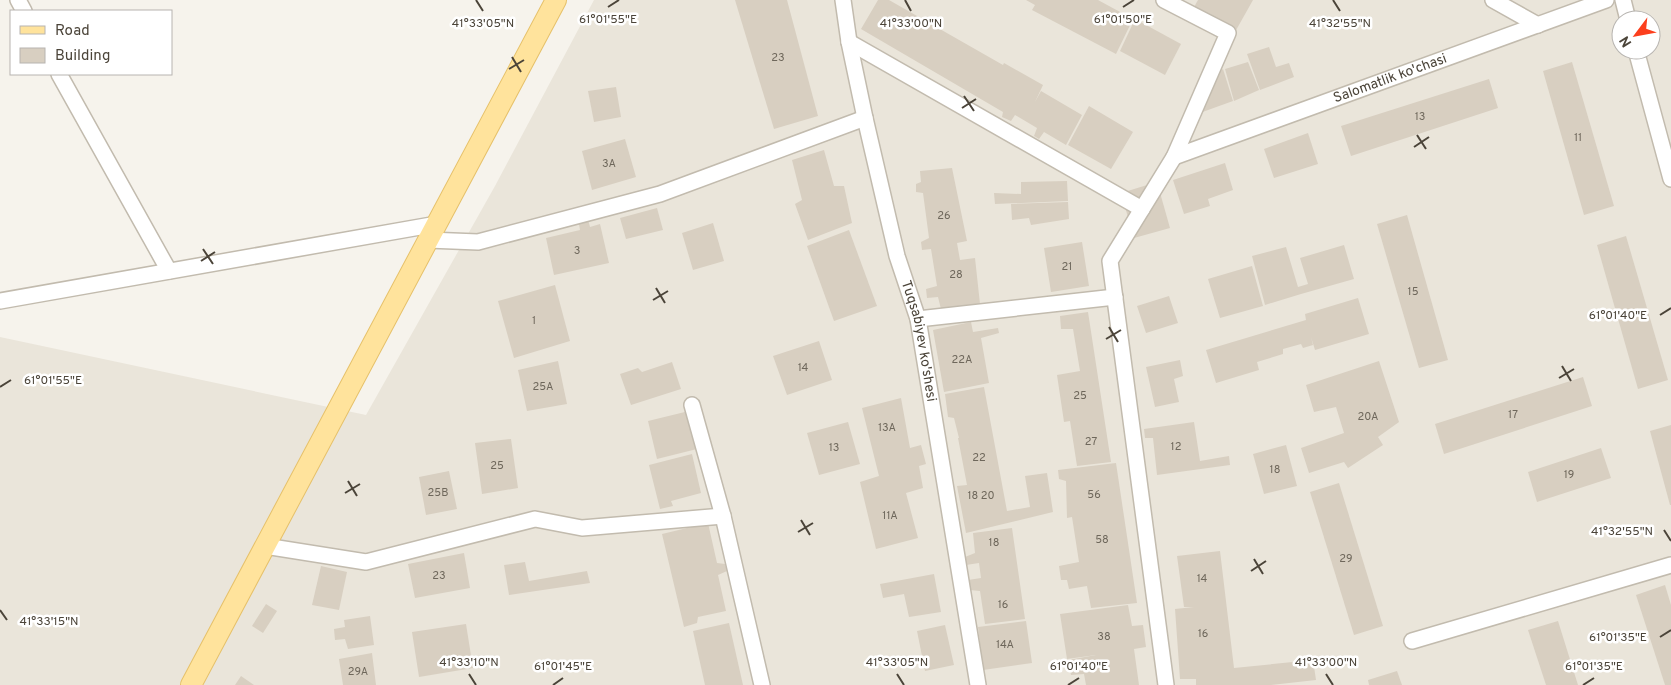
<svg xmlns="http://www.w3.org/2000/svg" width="1671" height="685" font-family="Overpass,sans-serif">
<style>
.residential{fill:#eae5da;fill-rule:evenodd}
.building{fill:#d8cfc1}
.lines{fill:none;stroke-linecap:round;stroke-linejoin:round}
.minor-casing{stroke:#c2bbae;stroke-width:18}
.major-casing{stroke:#e6c16a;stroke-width:22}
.minor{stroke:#fff;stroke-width:15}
.major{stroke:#ffe39c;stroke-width:20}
.ticks{fill:none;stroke:#4b4439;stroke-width:2}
.labels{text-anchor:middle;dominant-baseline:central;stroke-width:5;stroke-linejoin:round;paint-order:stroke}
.number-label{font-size:11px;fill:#6e675b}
.street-label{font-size:14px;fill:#4b4439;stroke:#fff}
.ticks-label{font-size:12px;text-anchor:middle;fill:#4b4439;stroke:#fff;stroke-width:5;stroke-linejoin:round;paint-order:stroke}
</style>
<rect width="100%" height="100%" fill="#f6f3ec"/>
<path class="residential" d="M594 0H1671V685H0V337L366 415 495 186ZM1621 20H1651V50H1621Z"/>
<g class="building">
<path d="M735 0H787L818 116 774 129Z"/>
<path d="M878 0H889L1003 65 1004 63 1043 85 1035 102 1041 91 1082 115 1066 145 1044 132 1039 139 1034 136 1037 128 1015 115 1011 121 1002 117 1003 112 861 29Z"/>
<path d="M1026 0H1098L1133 19 1116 54 1032 10 1035 5Z"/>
<path d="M1198 0H1253L1235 32 1193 9Z"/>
<path d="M1135 19 1181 44 1165 75 1120 51Z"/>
<path d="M1269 47 1276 67 1289 63 1294 77 1260 90 1247 54Z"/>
<path d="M1248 62 1259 90 1234 101 1225 69Z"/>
<path d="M1572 62 1614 206 1584 215 1543 71Z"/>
<path d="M1223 69 1233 101 1197 114 1219 72Z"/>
<path d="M1489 79 1498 108 1351 156 1341 126Z"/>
<path d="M616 87 621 117 594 122 588 91Z"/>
<path d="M1089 106 1133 132 1111 169 1068 145Z"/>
<path d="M1308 133 1318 164 1274 178 1264 149Z"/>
<path d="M625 139 636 177 592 190 582 151Z"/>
<path d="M824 150 834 186H844L852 223 808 240 795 204 802 200 792 160Z"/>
<path d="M1225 163 1233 190 1208 199 1210 206 1184 214 1173 180Z"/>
<path d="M952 168 967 241 957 243 960 260 975 258 980 304 941 309 938 297 927 298 926 289 937 286 931 249 922 250 921 242 929 238 923 193 916 192V184L921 182 920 171Z"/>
<path d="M1067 181 1068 201 995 204 994 193 1021 194V182Z"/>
<path d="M1157 182 1170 228 1134 238 1121 193Z"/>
<path d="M1068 202 1069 219 1031 225 1029 218 1012 220 1011 204Z"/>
<path d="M657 208 663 230 626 239 620 218Z"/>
<path d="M1407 215 1448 360 1419 368 1377 224Z"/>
<path d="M587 216 590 227 600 224 609 263 554 275 546 238 580 230 578 218Z"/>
<path d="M713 223 724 261 693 270 682 233Z"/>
<path d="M849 230 877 306 834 321 807 246Z"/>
<path d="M1626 236 1668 380 1638 389 1597 245Z"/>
<path d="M1082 242 1089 286 1051 292 1044 248Z"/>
<path d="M1344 245 1354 279 1301 294 1300 288 1301 294 1265 305 1252 256 1286 247 1298 287 1308 284 1300 258Z"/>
<path d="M1252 266 1263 306 1220 318 1208 279Z"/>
<path d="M555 285 570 341 514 358 498 301Z"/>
<path d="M1169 296 1178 323 1146 333 1137 306Z"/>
<path d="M1358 298 1369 334 1315 350 1311 337 1313 345 1303 348 1301 344 1283 349V354L1257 362 1259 370 1216 383 1206 350 1306 320 1305 314Z"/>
<path d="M1088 312 1111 462 1077 466 1070 421 1064 422 1057 375 1080 371 1073 329H1061L1060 316Z"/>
<path d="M971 322 973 332 998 328 999 333 981 338 989 383 944 392 933 330Z"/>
<path d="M819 341 832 380 787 395 773 356Z"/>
<path d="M1180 360 1183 376 1174 379 1179 402 1155 407 1146 367Z"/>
<path d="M558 361 567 404 527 411 518 370Z"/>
<path d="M1379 361 1399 422 1378 437 1383 445 1348 468 1344 462 1309 473 1301 448 1344 433 1336 407 1314 412 1306 385Z"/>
<path d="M672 362 681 389 631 405 620 374 638 368 642 372Z"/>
<path d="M1583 377 1592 406 1444 454 1435 424Z"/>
<path d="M984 387 1007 511 1030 507 1025 476 1047 473 1053 512 966 533 957 486 967 485 958 438H959L954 418 948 417 945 394Z"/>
<path d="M901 398 910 448 921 445 926 464 919 466 923 488 906 493 918 538 876 549 860 482 879 476 862 408Z"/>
<path d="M689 411 697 449 657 459 648 421Z"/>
<path d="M848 422 860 464 819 475 807 433Z"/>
<path d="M1194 422 1200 461 1229 456 1230 465 1157 475 1153 438H1145L1144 429Z"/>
<path d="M1671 425V505H1670L1650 431Z"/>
<path d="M511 439 518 488 482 494 475 443Z"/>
<path d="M1286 445 1297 486 1264 494 1253 454Z"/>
<path d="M1601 448 1611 478 1537 502 1528 472Z"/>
<path d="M692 454 701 493 671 501 673 506 660 509 649 465Z"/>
<path d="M1116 463 1137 603 1091 608 1087 586 1069 589 1067 580H1061L1059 566 1079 562 1072 517 1067 518 1066 481 1059 479 1058 470Z"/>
<path d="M449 471 457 509 426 515 419 477Z"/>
<path d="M1339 483 1383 626 1354 635 1310 492Z"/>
<path d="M708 523 717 563 725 564 727 571 718 575 726 611 698 617 697 623 684 627 662 534Z"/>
<path d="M1012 528 1025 619 985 624 980 591 970 590 968 580 981 578 979 563 966 565 965 557 975 553 973 533Z"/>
<path d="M1220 551 1234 668 1313 660 1316 680 1271 685H1196V679H1180L1175 609 1194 607H1184L1177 556Z"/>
<path d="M464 553 470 588 415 598 408 564Z"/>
<path d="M525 562 529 581 587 571 590 583 509 595 504 565Z"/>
<path d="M321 566 347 572 339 610 312 605Z"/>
<path d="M934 574 941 612 909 617 904 594 883 598 880 584Z"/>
<path d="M1665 585 1671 605V685H1665L1636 595Z"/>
<path d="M266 604 277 611 263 633 252 626Z"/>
<path d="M1128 605 1132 626 1143 625 1146 647 1134 649 1139 685H1086L1084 674 1071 675 1068 660 1096 655 1067 659 1060 614Z"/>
<path d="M370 616 374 645 348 649 345 639 335 640 334 629 345 627 344 620Z"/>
<path d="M1026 621 1032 663 983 670 978 627Z"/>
<path d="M1558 621 1578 685H1546L1528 630Z"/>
<path d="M729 623 743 685H705L693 631Z"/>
<path d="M466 624 473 668 419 677 412 632Z"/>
<path d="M945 625 954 665 925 671 917 631Z"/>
<path d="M372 653 376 685H343L339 659Z"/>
<path d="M1397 671 1402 685H1369L1368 680Z"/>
<path d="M241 676 254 685H235Z"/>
</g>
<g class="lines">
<g class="minor-casing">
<g id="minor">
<path d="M18 0 24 11"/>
<path id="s1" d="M843 0 849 42 865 118 897 256 918 319 978 685"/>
<path d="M1164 0 1228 33 1174 157 1110 261 1166 685"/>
<path d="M1493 0 1538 25"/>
<path d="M1623 0 1628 20"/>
<path d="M849 42 1142 209"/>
<path d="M1636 50 1671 179"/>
<path d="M59 74 169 271"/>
<path id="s2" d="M1174 157 1606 0"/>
<path d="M428 240 478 242 660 194 865 118"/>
<path d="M0 301 437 224"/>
<path d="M918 319 1115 297"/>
<path d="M692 405 723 516 762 685"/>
<path d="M265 546 366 562 535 519 582 528 723 516"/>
<path d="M1412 641 1671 565"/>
</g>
</g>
<g class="major-casing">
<path id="major" d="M191 685 556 0"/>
</g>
<use href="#minor" class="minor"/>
<use href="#major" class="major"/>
</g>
<path class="ticks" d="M476 0 483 11M905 0 911 11M1333 0 1340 11M608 7 619 0M1123 7 1134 0M512 57 521 72M509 69 524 60M964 96 974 111M962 108 976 99M1417 135 1426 149M1414 147 1429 137M203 249 213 264M201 261 215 252M656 288 665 303M653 300 668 291M1660 315 1671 308M1109 327 1118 342M1106 339 1121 330M1562 366 1571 381M1559 378 1574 369M0 387 11 380M348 481 357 496M345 493 360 484M801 520 810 535M1664 530 1671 541M798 532 813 523M1254 559 1263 574M1251 571 1266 561M0 610 7 620M1660 637 1671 630M469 674 476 685M897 674 904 685M1326 674 1333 685M553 685 563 678M1068 685 1079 678M1583 685 1594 678"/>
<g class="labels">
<g class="number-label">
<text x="778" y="58">23</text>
<text x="1420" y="117">13</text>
<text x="1578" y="138">11</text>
<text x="609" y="164">3A</text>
<text x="944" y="216">26</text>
<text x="577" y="251">3</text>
<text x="1067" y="267">21</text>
<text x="956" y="275">28</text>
<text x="1413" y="292">15</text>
<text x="534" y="321">1</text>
<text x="962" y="360">22A</text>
<text x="803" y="368">14</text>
<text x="543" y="387">25A</text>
<text x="1080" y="396">25</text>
<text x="1513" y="415">17</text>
<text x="1368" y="417">20A</text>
<text x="887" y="428">13A</text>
<text x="1091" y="442">27</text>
<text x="1176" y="447">12</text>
<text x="834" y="448">13</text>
<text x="979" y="458">22</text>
<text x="497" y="466">25</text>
<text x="1275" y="470">18</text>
<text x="1569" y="475">19</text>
<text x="438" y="493">25B</text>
<text x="1094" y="495">56</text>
<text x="981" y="496">18 20</text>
<text x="890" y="516">11A</text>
<text x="1102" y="540">58</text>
<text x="994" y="543">18</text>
<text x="1346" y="559">29</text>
<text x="439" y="576">23</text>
<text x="1202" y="579">14</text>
<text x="1003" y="605">16</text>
<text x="1203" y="634">16</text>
<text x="1104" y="637">38</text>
<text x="1005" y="645">14A</text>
<text x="358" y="672">29A</text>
</g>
<g class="street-label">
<text stroke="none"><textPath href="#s2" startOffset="230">Salomatlik ko'chasi</textPath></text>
<text stroke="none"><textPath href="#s1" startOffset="350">Tuqsabiyev ko'shesi</textPath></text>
</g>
</g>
<g class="ticks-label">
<text x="608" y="23">61°01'55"E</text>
<text x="1123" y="23">61°01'50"E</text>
<text x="483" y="27">41°33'05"N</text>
<text x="911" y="27">41°33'00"N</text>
<text x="1340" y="27">41°32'55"N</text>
<text x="1618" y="319">61°01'40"E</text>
<text x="53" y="384">61°01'55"E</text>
<text x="1622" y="535">41°32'55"N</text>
<text x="49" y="625">41°33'15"N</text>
<text x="1618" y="641">61°01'35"E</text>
<text x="469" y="666">41°33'10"N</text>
<text x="897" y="666">41°33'05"N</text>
<text x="1326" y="666">41°33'00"N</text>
<text x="563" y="670">61°01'45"E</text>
<text x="1079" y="670">61°01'40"E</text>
<text x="1594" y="670">61°01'35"E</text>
</g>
<rect x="10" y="10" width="162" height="65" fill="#ffffff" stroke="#b7b4b0"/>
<rect x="20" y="26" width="25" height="8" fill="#ffe39c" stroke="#b7b4b0"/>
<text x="55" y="35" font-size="15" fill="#4b4439">Road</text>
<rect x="20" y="48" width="25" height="15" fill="#d8cfc1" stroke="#b7b4b0"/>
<text x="55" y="60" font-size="15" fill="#4b4439">Building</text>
<g transform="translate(1636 35) rotate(238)"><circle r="24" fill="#ffffff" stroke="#b7b4b0"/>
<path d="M0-4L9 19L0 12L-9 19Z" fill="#fc3f1d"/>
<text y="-8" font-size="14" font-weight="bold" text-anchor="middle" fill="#4b4439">N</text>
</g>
</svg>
